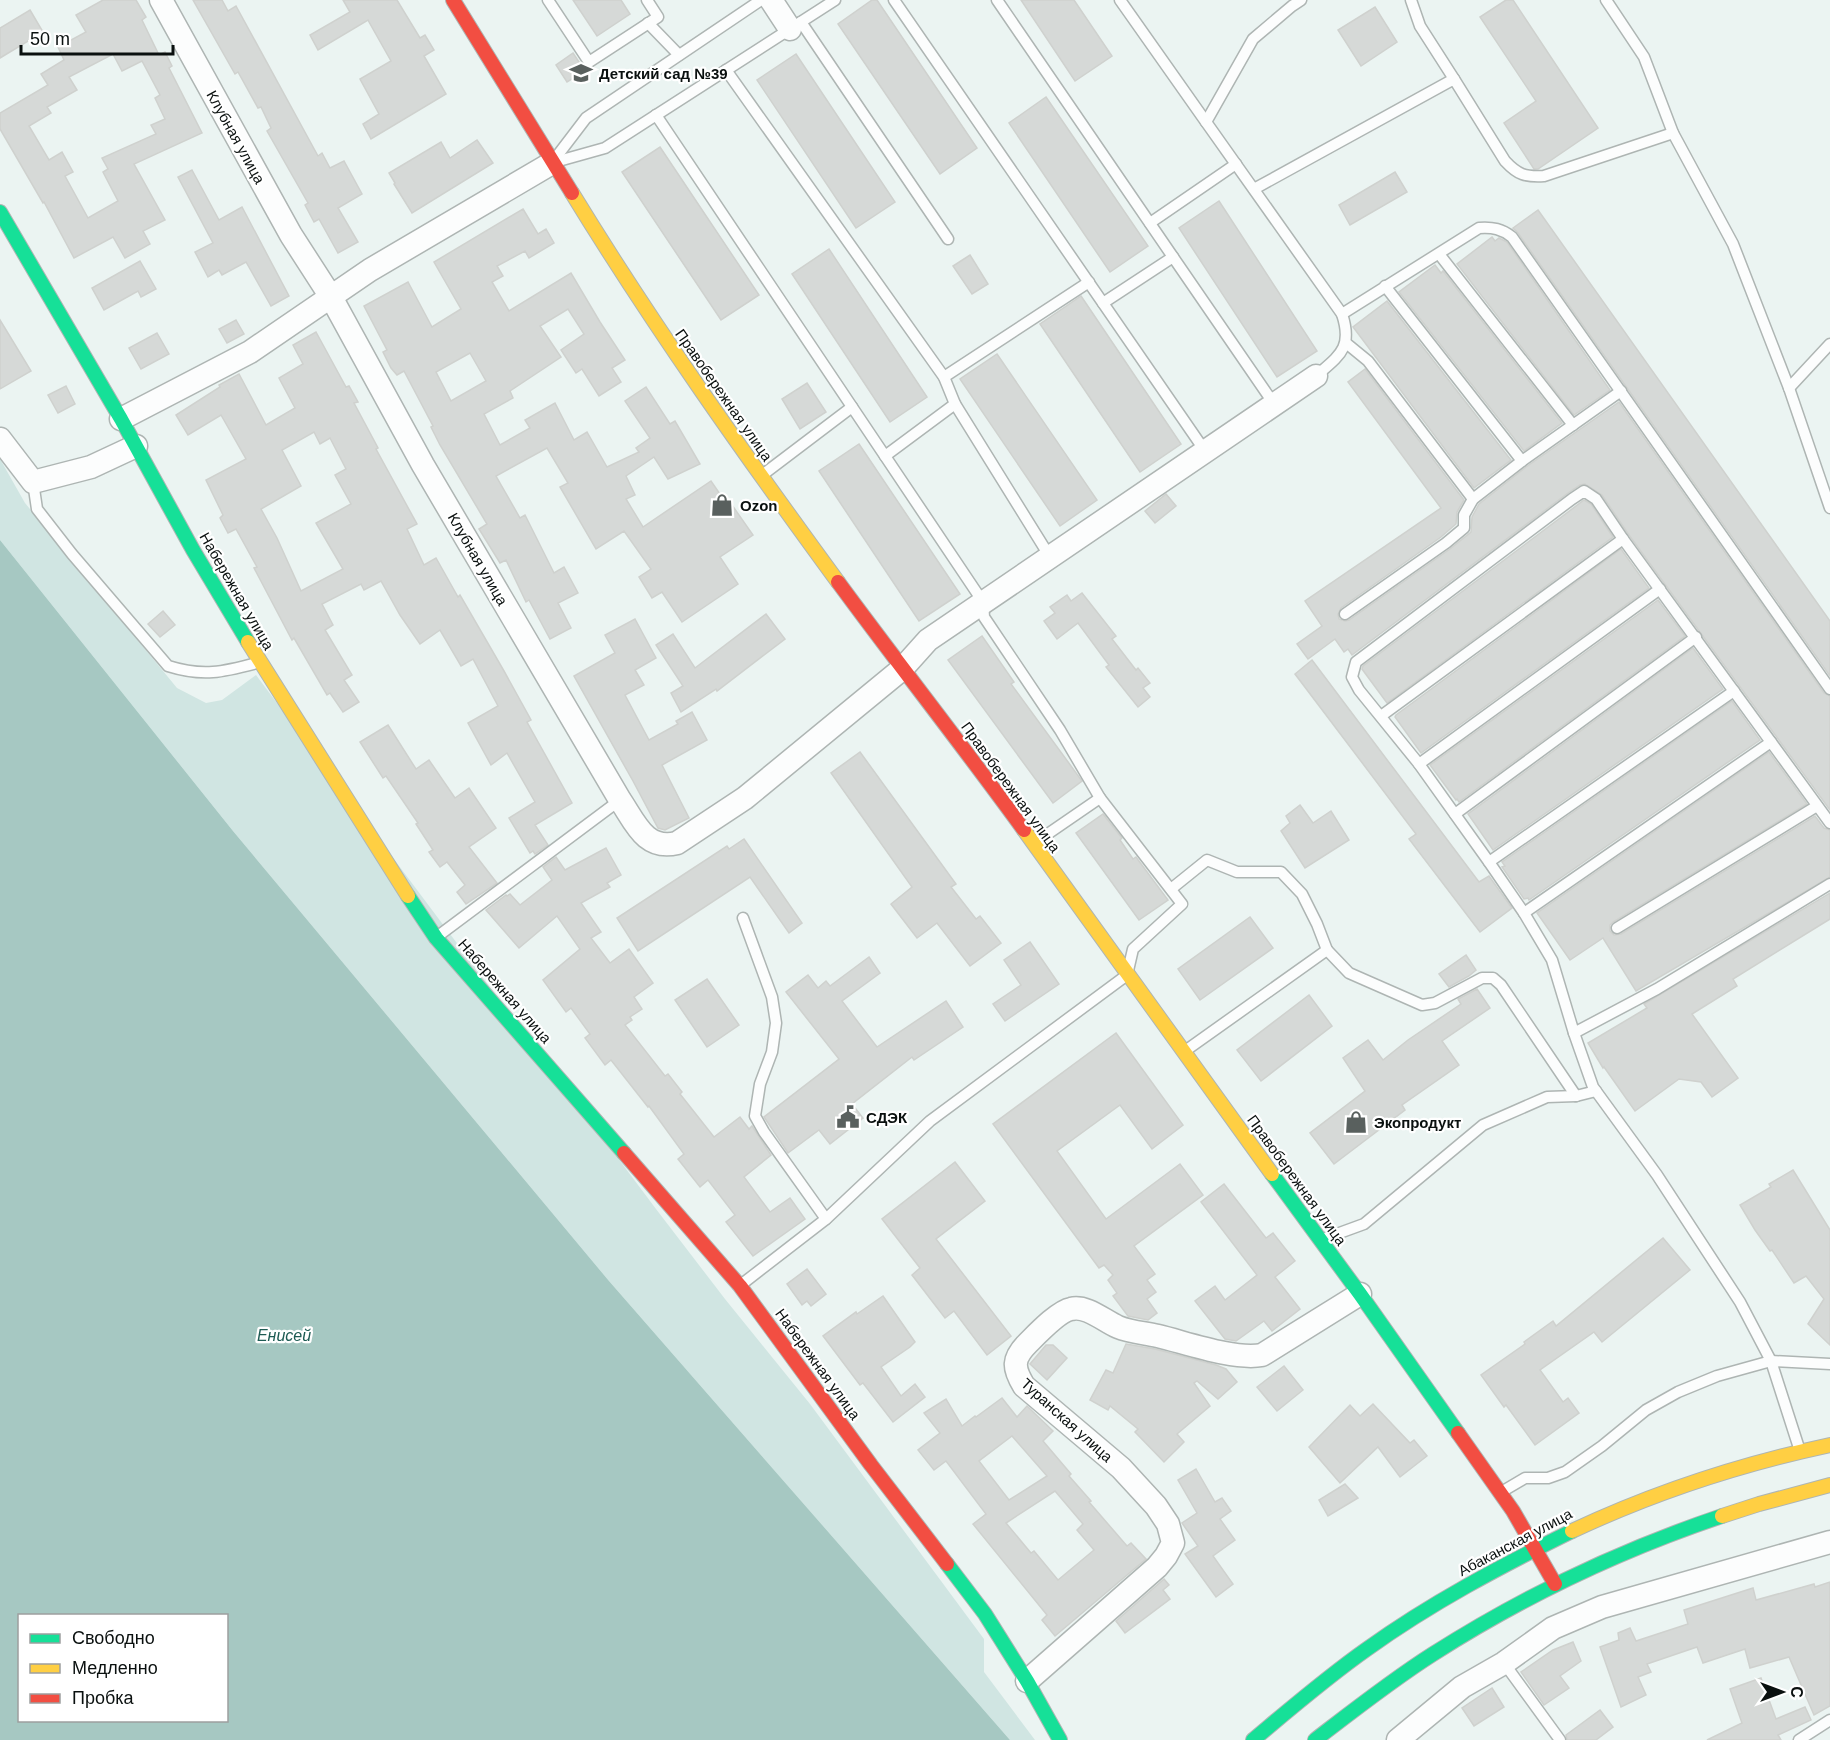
<svg xmlns="http://www.w3.org/2000/svg" width="1830" height="1740" font-family="Helvetica,sans-serif">
<style>
.green{fill:#d0e5e2}
.water{fill:#a6c8c2;fill-rule:evenodd}
.building{fill:#d6d9d7;stroke:#cfd1ce;stroke-width:1.5;fill-rule:evenodd}
.lines{fill:none;stroke-linecap:round;stroke-linejoin:round}
.lane-casing{stroke:#aeb5b3;stroke-width:13}
.street-casing{stroke:#aeb5b3;stroke-width:25}
.fast-casing{stroke:#aeb5b3;stroke-width:16}
.slow-casing{stroke:#aeb5b3;stroke-width:16}
.jam-casing{stroke:#aeb5b3;stroke-width:16}
.lane{stroke:#fcfdfd;stroke-width:10}
.street{stroke:#fcfdfd;stroke-width:22}
.fast{stroke:#16e098;stroke-width:14}
.slow{stroke:#ffcf43;stroke-width:14}
.jam{stroke:#f24e42;stroke-width:14}
.labels{text-anchor:middle;dominant-baseline:central;stroke-width:4.5;stroke-linejoin:round;paint-order:stroke}
.poi-label{font-size:15px;font-weight:bold;fill:#0a100f;stroke:#fff;text-anchor:start}
.street-label{font-size:15px;fill:#0a100f;stroke:#fff}
.water-label{font-size:16px;font-style:italic;fill:#1d5b53;stroke:#fff}
</style>
<rect width="100%" height="100%" fill="#ebf4f2"/>
<path class="green" d="M0 459 25 503 177 688 206 703 222 700 256 675 656 1209 725 1299 810 1404 984 1639V1672L1035 1740H1010L609 1281 233 831 0 540Z"/>
<path class="water" d="M0 540 233 831 609 1281 1010 1740H0ZM20 1616H226V1720H20Z"/>
<g class="building">
<path d="M103 0H136L146 17 142 20 159 55 165 52 172 66 169 68 202 133 134 164 165 220 143 231 150 244 125 258 113 237 74 258 44 202 43 203 0 129V113L48 85 41 74 64 60 58 47 86 32 76 15ZM113 54 122 71 142 61 160 95 155 98 165 119 151 125 156 134 102 158 108 169 103 172 118 201 88 218 65 176 73 172 62 152 49 160 29 126 51 113 47 107 77 90 69 77Z"/>
<path d="M193 0H222L228 11 236 6 318 156 322 153 330 168 344 161 362 194 338 208 358 242 338 253 319 219 314 222 305 205 308 203 267 131 271 128 261 107 258 108 238 72 235 74Z"/>
<path d="M343 0H397L420 38 425 35 434 50 424 56 446 94 371 139 363 124 379 114 360 79 391 61 369 22 368 20 318 50 310 35 350 12Z"/>
<path d="M573 0H621L630 14 597 36Z"/>
<path d="M872 0H877L977 148 940 174 838 24Z"/>
<path d="M1021 0H1074L1112 56 1075 81Z"/>
<path d="M1506 0H1513L1598 128 1538 169H1534L1504 123 1536 101 1480 17Z"/>
<path d="M1375 7 1397 42 1361 66 1338 30Z"/>
<path d="M30 10 43 32 0 58V28Z"/>
<path d="M573 53 585 71 567 82 556 65Z"/>
<path d="M796 54 895 202 856 228 757 80Z"/>
<path d="M1046 97 1148 246 1110 272 1009 123Z"/>
<path d="M477 140 493 163 412 213 394 184 395 183 389 173 441 142 450 158Z"/>
<path d="M660 147 759 295 721 320 622 172Z"/>
<path d="M192 170 219 220 242 207 289 296 271 306 246 262 222 275 219 270 208 277 195 252 213 243 178 177Z"/>
<path d="M1395 172 1407 192 1350 225 1339 205Z"/>
<path d="M1219 201 1317 351 1277 377 1179 228Z"/>
<path d="M523 209 538 234 546 229 554 243 529 258 525 251 497 266 503 276 492 282 509 311 571 273 600 322 625 360 612 368 621 382 599 396 582 369 576 373 561 350 584 334 568 309 540 326 561 357 510 391 513 398 484 414 500 445 530 428 525 420 555 403 574 440 587 432 607 467 639 452 636 448 650 438 625 401 646 387 670 424 675 421 700 464 668 479 654 457 626 476 635 495 626 499 643 527 711 481 722 497 725 495 753 535 720 557 738 584 682 622 662 592 652 598 639 577 651 569 624 531 596 549 560 487 568 483 547 448 496 476 520 518 525 515 554 573 564 567 578 593 558 603 571 628 550 639 529 600 526 602 506 560 500 563 479 529 487 524 440 445 431 427 433 426 404 371 397 375 391 368 383 352 387 350 364 306 408 282 432 327 461 309 434 262ZM470 353 486 381 451 401 436 372Z"/>
<path d="M1538 210 1830 621V676L1518 233 1513 228Z"/>
<path d="M1492 237 1495 241 1499 238 1507 242 1610 390 1574 415 1457 264Z"/>
<path d="M829 249 927 397 890 422 792 274Z"/>
<path d="M970 255 988 284 972 294 953 266Z"/>
<path d="M140 261 156 289 141 297 138 291 104 310 92 288Z"/>
<path d="M1435 265 1441 273 1443 271 1562 423 1524 451 1399 292Z"/>
<path d="M1081 296 1181 444 1140 472 1040 324Z"/>
<path d="M1387 301 1511 460 1474 488 1353 327Z"/>
<path d="M0 320 31 371 0 389Z"/>
<path d="M236 320 244 334 227 343 219 329Z"/>
<path d="M316 332 346 387 349 386 358 402 354 403 378 448 376 449 417 524 407 529 424 565 436 558 458 597 460 595 504 671 531 720 527 722 572 803 535 825 548 845 535 854 533 851 530 853 509 818 535 802 507 753 491 765 468 723 498 706 473 659 461 666 440 630 420 644 400 615 381 581 364 590 361 584 322 604 333 625 325 630 352 675 344 680 359 702 343 712 330 693 327 695 294 638 292 640 254 568 257 567 236 529 228 533 220 518 223 515 206 480 246 459 221 415 188 435 176 415 220 387 219 385 239 374 266 425 295 408 279 378 303 364 293 345ZM314 432 320 444 330 438 346 469 335 475 351 504 316 523 343 569 301 591 277 538 261 509 301 486 282 450Z"/>
<path d="M157 333 169 354 141 369 129 348Z"/>
<path d="M997 354 1097 500 1060 526 960 379Z"/>
<path d="M1365 369 1464 500 1457 512 1456 524 1441 537 1341 608 1338 614 1339 619 1345 621 1349 620 1450 549 1471 532 1472 517 1479 504 1526 467 1619 402 1824 693 1830 696V810L1629 535 1602 495 1585 484 1580 485 1568 493 1352 655 1348 649 1344 652 1335 639 1308 659 1297 644 1322 626 1305 601 1441 508 1348 382Z"/>
<path d="M807 383 826 412 800 429 782 399Z"/>
<path d="M66 386 75 404 58 413 48 395Z"/>
<path d="M859 444 960 594 919 621 819 471Z"/>
<path d="M1166 494 1176 506 1155 523 1145 511Z"/>
<path d="M1584 500 1591 504 1613 537 1387 703 1362 669 1363 666Z"/>
<path d="M1621 549 1649 588 1421 753 1395 717 1396 715Z"/>
<path d="M1082 593 1116 636 1112 639 1136 670 1138 668 1150 683 1143 688 1150 697 1138 707 1106 667 1109 665 1078 623 1057 639 1044 621 1055 613 1050 607 1067 595 1071 601Z"/>
<path d="M1658 600 1685 636 1459 802 1457 799 1456 800 1430 765Z"/>
<path d="M163 611 175 625 160 637 148 624Z"/>
<path d="M766 614 785 639 717 691 716 689 681 712 671 693 683 686 656 645 673 634 695 668Z"/>
<path d="M635 619 656 658 635 670 644 685 625 695 649 740 678 724 676 721 692 712 707 740 662 765 689 818 665 830 658 828 633 781 574 676 615 653 605 635Z"/>
<path d="M982 636 1014 682 1011 684 1082 781 1053 803 948 660Z"/>
<path d="M1693 648 1723 689 1493 850 1468 814Z"/>
<path d="M1312 660 1479 882 1489 876 1512 908 1480 932 1409 839 1416 834 1295 674Z"/>
<path d="M1732 701 1760 740 1529 900 1528 898 1524 899 1502 867 1505 866 1502 862Z"/>
<path d="M388 725 416 769 429 760 455 798 469 788 496 828 469 847 497 883 466 904 457 892 465 885 447 862 440 867 429 852 433 850 416 824 418 823 386 776 383 778 360 742Z"/>
<path d="M860 752 956 884 951 887 976 919 980 916 1001 943 970 966 937 923 917 938 891 904 912 887 831 773Z"/>
<path d="M1769 752 1807 804 1613 922 1610 925V931L1614 935 1621 934 1815 816 1824 828 1830 830V877L1636 991 1603 938 1570 960 1537 913Z"/>
<path d="M1300 805 1313 823 1331 811 1349 840 1305 868 1281 831 1290 823 1286 816Z"/>
<path d="M1103 814 1122 838 1120 840 1133 859 1136 857 1168 900 1139 920 1076 833Z"/>
<path d="M744 839 802 923 789 933 750 877 638 951 617 918 727 846 729 849Z"/>
<path d="M606 848 621 875 607 883 610 887 581 903 601 932 591 938 610 963 629 949 653 983 634 997 642 1009 630 1017 632 1020 625 1025 665 1076 668 1074 682 1092 680 1094 714 1137 740 1117 749 1129 752 1126 771 1155 744 1177 770 1212 790 1198 805 1219 753 1256 726 1222 735 1215 708 1180 700 1187 678 1159 684 1154 649 1106 648 1107 611 1060 605 1065 585 1038 590 1034 571 1008 566 1012 543 980 580 949 557 916 519 948 486 910 506 895 507 896 510 894 520 905 552 880 543 867 556 857 565 870Z"/>
<path d="M1830 893V919L1733 979 1737 986 1692 1014 1738 1078 1712 1097 1701 1082 1679 1079 1635 1111 1604 1067 1603 1068 1588 1043 1647 1008 1644 1004Z"/>
<path d="M1250 917 1273 948 1200 1000 1178 969Z"/>
<path d="M1030 942 1059 984 1005 1021 993 1004 1021 985 1004 960Z"/>
<path d="M1466 955 1476 970 1469 976 1449 987 1439 974Z"/>
<path d="M869 957 880 973 842 1001 877 1047 946 1001 963 1027 914 1060 912 1057 852 1104 863 1118 830 1144 819 1130 788 1153 764 1117 839 1059 786 992 808 975 818 988 826 981 830 986Z"/>
<path d="M707 979 739 1025 707 1047 675 1000Z"/>
<path d="M1477 989 1490 1008 1442 1041 1459 1065 1402 1105 1405 1110 1334 1164 1310 1133 1365 1091 1343 1058 1368 1040 1383 1060 1408 1040 1461 1004 1458 999Z"/>
<path d="M1309 995 1332 1026 1261 1081 1237 1050Z"/>
<path d="M1116 1033 1183 1125 1152 1149 1120 1105 1057 1151 1106 1219 1180 1164 1203 1195 1134 1246 1155 1274 1147 1280 1156 1292 1147 1299 1157 1313 1148 1320 1128 1316 1113 1296 1117 1293 1108 1280 1113 1275 1104 1265 1099 1268 993 1124Z"/>
<path d="M955 1162 985 1201 936 1239 1011 1336 987 1355 954 1311 945 1318 912 1275 920 1268 882 1219Z"/>
<path d="M1793 1170 1830 1230V1345L1808 1324 1824 1299 1806 1276 1794 1283 1772 1250 1770 1251 1755 1230 1740 1205 1771 1187 1769 1184Z"/>
<path d="M1224 1184 1266 1238 1273 1233 1295 1261 1275 1277 1300 1309 1272 1331 1264 1321 1236 1341 1225 1339 1195 1301 1215 1286 1225 1300 1257 1275 1201 1202Z"/>
<path d="M1663 1238 1690 1270 1602 1342 1594 1332 1540 1370 1563 1402 1568 1398 1579 1413 1535 1445 1506 1405 1504 1407 1481 1375 1525 1344 1524 1342 1553 1321 1556 1326Z"/>
<path d="M807 1269 826 1294 811 1306 807 1301 802 1305 787 1284Z"/>
<path d="M883 1296 915 1342 910 1347 881 1367 901 1396 915 1384 925 1397 893 1422 863 1383 860 1385 823 1336 856 1312 857 1314Z"/>
<path d="M1126 1344 1155 1349 1216 1365 1226 1369 1237 1382 1218 1399 1197 1381 1194 1383 1210 1406 1177 1434 1184 1442 1164 1462 1135 1432 1138 1429 1110 1406 1108 1410 1090 1400 1106 1370 1113 1373Z"/>
<path d="M1046 1345H1053L1067 1358 1047 1380 1030 1364Z"/>
<path d="M1284 1366 1303 1390 1277 1411 1257 1387Z"/>
<path d="M1002 1398 1017 1417 1027 1406 1053 1431 1043 1441 1071 1474 1069 1476 1091 1501 1089 1502 1127 1546 1131 1543 1146 1559 1055 1636 1042 1620 1047 1615 973 1524 986 1514 946 1461 934 1470 918 1450 940 1433 924 1413 946 1399 962 1426 975 1416 976 1417ZM1012 1436 1047 1476 1009 1500 979 1461ZM1055 1491 1083 1524 1077 1530 1094 1550 1058 1580 1034 1551 1031 1553 1006 1523Z"/>
<path d="M1373 1404 1410 1443 1414 1440 1427 1456 1400 1477 1378 1447 1340 1483 1309 1447 1350 1405 1360 1416Z"/>
<path d="M1196 1469 1215 1502 1222 1498 1231 1511 1220 1519 1235 1540 1213 1556 1233 1584 1216 1597 1185 1554 1198 1546 1182 1523 1197 1513 1178 1480Z"/>
<path d="M1345 1484 1358 1498 1328 1516 1319 1500Z"/>
<path d="M1164 1579 1169 1585 1163 1590 1170 1599 1125 1633 1116 1621Z"/>
<path d="M1830 1582V1706L1814 1715 1789 1657 1750 1668 1745 1649 1703 1663 1697 1647 1647 1664 1651 1672 1638 1677 1646 1695 1621 1707 1600 1647 1619 1640 1618 1633 1630 1628 1636 1641 1688 1624 1684 1610 1753 1588 1756 1600 1814 1584 1815 1587Z"/>
<path d="M1573 1642 1581 1661 1560 1676 1569 1688 1544 1705 1521 1672 1553 1650Z"/>
<path d="M1761 1678 1776 1719 1805 1707 1811 1720 1778 1735 1781 1740H1707L1742 1723 1730 1689Z"/>
<path d="M1492 1688 1504 1707 1474 1726 1462 1708Z"/>
<path d="M1600 1710 1613 1727 1596 1740H1567L1566 1735Z"/>
</g>
<g class="lines">
<g class="lane-casing">
<g id="lane">
<path d="M548 0 589 62 658 17 647 0"/>
<path d="M894 0 1205 451"/>
<path d="M997 0 1173 257"/>
<path d="M1120 0 1206 122"/>
<path d="M1301 0 1292 6 1253 39 1206 122 1342 314C1353 348 1340 355 1316 376"/>
<path d="M1411 0 1420 26 1454 79"/>
<path d="M1606 0 1644 57 1673 133 1733 244 1789 388 1830 508"/>
<path d="M801 22 948 239"/>
<path d="M648 23 679 55"/>
<path d="M726 70 944 377 955 404 1050 557"/>
<path d="M656 115 885 456 955 404"/>
<path d="M554 160 586 118 761 0"/>
<path d="M555 162 605 148 835 0"/>
<path d="M1254 189 1454 79 1505 161C1518 175 1525 177 1544 176L1673 133"/>
<path d="M1150 223 1236 164"/>
<path d="M1439 254 1573 425"/>
<path d="M1385 286 1522 461"/>
<path d="M1103 303 1173 257 1274 404"/>
<path d="M1342 314 1479 228C1493 227 1502 229 1512 237L1830 689"/>
<path d="M1346 343 1368 361 1473 499"/>
<path d="M944 377 1089 282"/>
<path d="M1789 388 1830 344"/>
<path d="M761 476 852 407"/>
<path d="M33 482 37 509 72 554 168 666C203 677 223 672 257 663"/>
<path d="M1345 614 1446 543 1464 528V515L1473 499 1522 461 1621 391"/>
<path d="M1381 716 1623 539"/>
<path d="M1419 764 1660 589"/>
<path d="M1455 814 1696 637"/>
<path d="M1036 842 1100 798"/>
<path d="M1489 862 1734 691"/>
<path d="M1171 889 1207 860 1237 872H1281L1302 894 1317 924 1327 950 1185 1051"/>
<path d="M1524 913 1771 742"/>
<path d="M743 918 772 997 776 1023 772 1052 760 1084 755 1116 764 1132 826 1219"/>
<path d="M1617 928 1817 806"/>
<path d="M438 936 620 800"/>
<path d="M1327 950 1349 973 1422 1005 1435 1003 1482 978H1493L1501 985 1576 1096"/>
<path d="M1574 1033 1657 989 1830 884"/>
<path d="M1323 1239 1364 1224 1483 1125 1547 1097 1576 1096 1596 1091"/>
<path d="M742 1284 826 1219 930 1121 1127 975 1133 949 1182 904 1100 798 1060 730 984 617 983 602 885 456"/>
<path d="M1799 1448 1771 1361 1740 1302 1657 1175 1593 1087 1574 1033 1552 960 1524 913 1489 862 1419 764 1359 690 1352 677 1356 662 1572 499 1584 491 1596 499 1623 539 1830 823"/>
<path d="M1503 1491 1525 1478H1548L1565 1472 1602 1446 1646 1410 1678 1392 1717 1376 1771 1361 1830 1364"/>
<path d="M1504 1663 1560 1740"/>
<path d="M1799 1740 1830 1720"/>
</g>
</g>
<g class="street-casing">
<g id="street">
<path d="M161 0 291 235 331 297 423 465 620 800C635 822 645 851 677 843L745 798 902 669 928 640 1316 376"/>
<path d="M771 0 790 29"/>
<path d="M121 419 250 352 370 270 552 163"/>
<path d="M0 439 33 482 91 467 136 446"/>
<path d="M1027 1681 1157 1567 1166 1556 1173 1543 1168 1524 1156 1506 1121 1468 1024 1386C1013 1368 1012 1359 1028 1343 1038 1333 1059 1311 1071 1309 1087 1305 1104 1321 1118 1327 1130 1332 1145 1333 1158 1336 1187 1343 1234 1360 1262 1355L1360 1294"/>
<path d="M1398 1740 1462 1687 1504 1663 1553 1628 1602 1607 1830 1542"/>
</g>
</g>
<g class="fast-casing">
<g id="fast">
<path d="M0 212 121 419 193 550 248 642"/>
<path d="M408 896 436 938 624 1153"/>
<path d="M1272 1174 1360 1294 1458 1433"/>
<path d="M947 1564 985 1614 1027 1681 1060 1740"/>
<path d="M1253 1740C1290 1709 1327 1677 1367 1649 1431 1603 1501 1566 1572 1531"/>
<path d="M1315 1740C1354 1710 1392 1680 1433 1654 1524 1596 1621 1550 1722 1516"/>
</g>
</g>
<g class="slow-casing">
<g id="slow">
<path d="M572 193C654 327 745 455 838 582"/>
<path d="M248 642 408 896"/>
<path d="M1024 830 1272 1174"/>
<path d="M1722 1516 1759 1504 1830 1485"/>
<path d="M1572 1531C1655 1492 1741 1464 1830 1445"/>
</g>
</g>
<g class="jam-casing">
<g id="jam">
<path d="M453 0 572 193"/>
<path d="M838 582C899 665 963 746 1024 830"/>
<path d="M624 1153 740 1286 871 1465 947 1564"/>
<path d="M1458 1433 1513 1511 1555 1584"/>
</g>
</g>
<use href="#lane" class="lane"/>
<use href="#street" class="street"/>
<use href="#fast" class="fast"/>
<use href="#slow" class="slow"/>
<use href="#jam" class="jam"/>
</g>
<defs>
<g id="school-bare" transform="scale(1.8)"><path d="M0-5L7-2L0 1L-7-2ZM-4 1L0 2.5L4 1V4Q0 6-4 4Z" fill="#59605e" stroke="#fff" stroke-width="2.5" paint-order="stroke"/></g>
<g id="shop-bare" transform="scale(1.8)"><path d="M-5-2.5h2.3a2.7 3.5 0 0 1 5.4 0H5L5.5 6h-11ZM-1.5-2.5h3a1.5 2.3 0 0 0-3 0Z" fill="#59605e" stroke="#fff" stroke-width="2.5" paint-order="stroke"/></g>
<g id="civic-bare" transform="scale(1.8)"><path d="M-.6-6.5H3V-4.5H.6V-3L4-1V1h2V6H-6V1h2V-1L-.6-3ZM-1.2 2.5V6h2.4V2.5Z" fill="#59605e" stroke="#fff" stroke-width="2.5" paint-order="stroke"/></g>
</defs>
<g fill-rule="evenodd">
<use href="#school-bare" x="581" y="73"/>
<use href="#shop-bare" x="722" y="505"/>
<use href="#civic-bare" x="848" y="1117"/>
<use href="#shop-bare" x="1356" y="1122"/>
</g>
<g class="labels">
<g class="poi-label">
<text x="599" y="73">Детский сад №39</text>
<text x="740" y="505">Ozon</text>
<text x="866" y="1117">СДЭК</text>
<text x="1374" y="1122">Экопродукт</text>
</g>
<g class="street-label">
<text transform="translate(236 137) rotate(61)">Клубная улица</text>
<text transform="translate(724 395) rotate(55)">Правобережная улица</text>
<text transform="translate(478 559) rotate(60)">Клубная улица</text>
<text transform="translate(237 591) rotate(60)">Набережная улица</text>
<text transform="translate(1011 787) rotate(54)">Правобережная улица</text>
<text transform="translate(505 991) rotate(49)">Набережная улица</text>
<text transform="translate(1297 1180) rotate(54)">Правобережная улица</text>
<text transform="translate(818 1364) rotate(54)">Набережная улица</text>
<text transform="translate(1067 1420) rotate(42)">Туранская улица</text>
<text transform="translate(1515 1542) rotate(-28)">Абаканская улица</text>
</g>
<g class="water-label">
<text x="284" y="1335">Енисей</text>
</g>
</g>
<rect x="18" y="1614" width="210" height="108" fill="#ffffff" stroke="#9d9f9f" stroke-width="1.5"/>
<rect x="30" y="1634" width="30" height="9" fill="#16e098" stroke="#9d9f9f" stroke-width="1.5"/>
<text x="72" y="1644" font-size="18" fill="#0a100f">Свободно</text>
<rect x="30" y="1664" width="30" height="9" fill="#ffcf43" stroke="#9d9f9f" stroke-width="1.5"/>
<text x="72" y="1674" font-size="18" fill="#0a100f">Медленно</text>
<rect x="30" y="1694" width="30" height="9" fill="#f24e42" stroke="#9d9f9f" stroke-width="1.5"/>
<text x="72" y="1704" font-size="18" fill="#0a100f">Пробка</text>
<g transform="translate(1782 1692) rotate(90)" stroke="#ffffff" stroke-width="4.5" paint-order="stroke">
<path d="M0-4.5L10 22L0 15L-10 22Z" fill="#0a100f"/>
<text y="-9" font-size="16" font-weight="bold" text-anchor="middle" fill="#0a100f">С</text>
</g>
<path d="M21 45v9h152v-9" fill="none" stroke="#0a100f" stroke-width="3"/>
<text x="30" y="45" font-size="18" fill="#0a100f" stroke="#ffffff" stroke-width="4.5" paint-order="stroke">50 m</text>
</svg>
